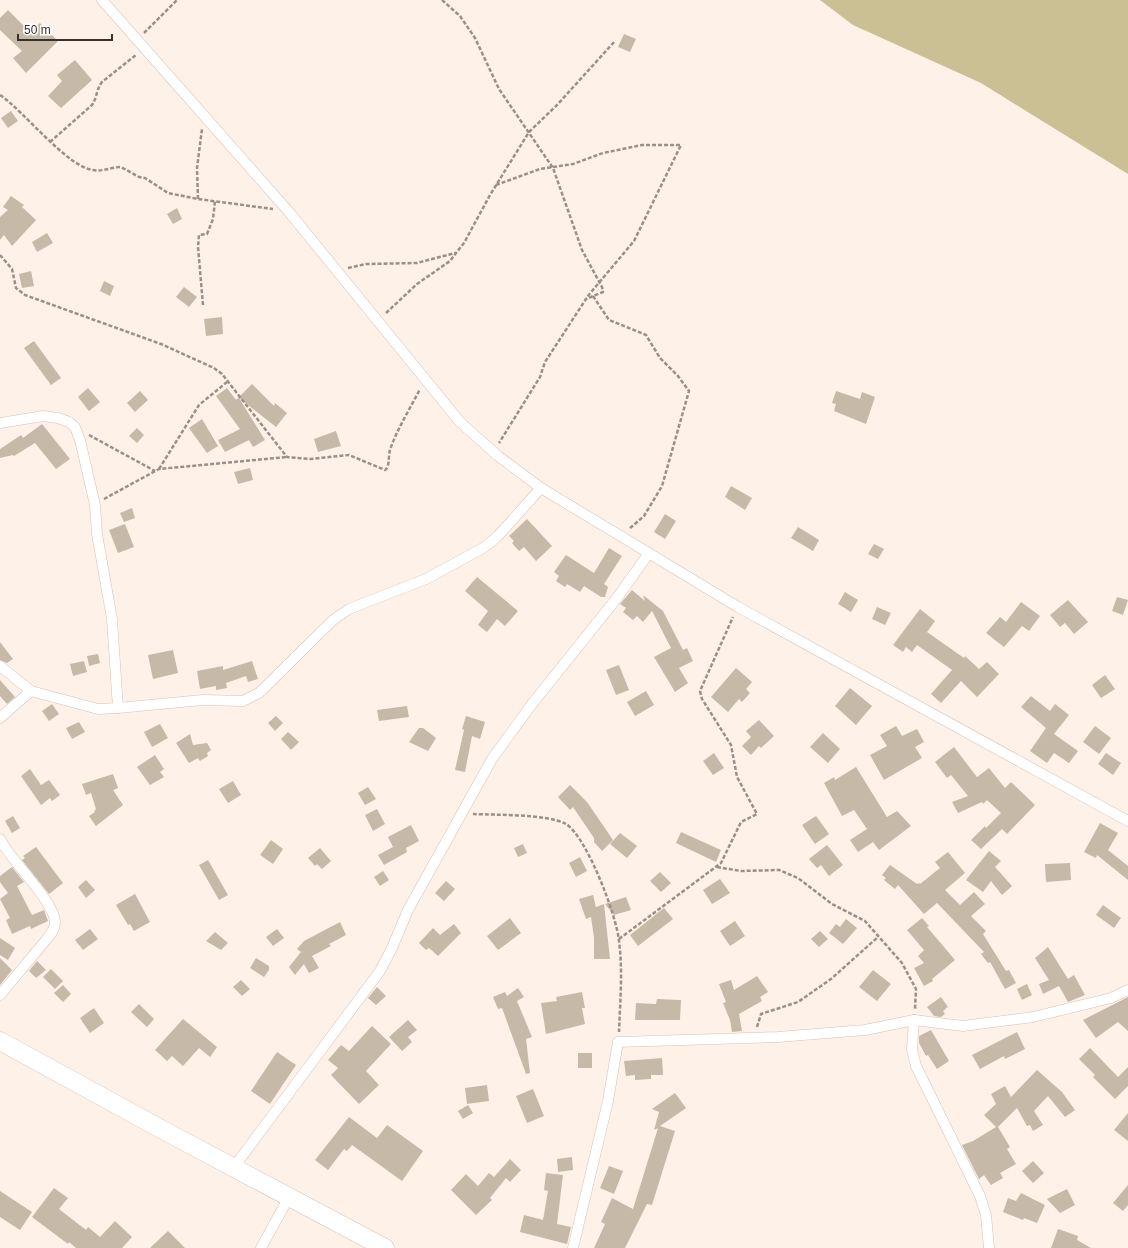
<svg xmlns="http://www.w3.org/2000/svg" width="1128" height="1248" font-family="Helvetica,sans-serif">
<style>
.green{fill:#cbbf94}
.building{fill:#c7b9a7}
.lines{fill:none;stroke-linecap:round;stroke-linejoin:round}
.street-casing{stroke:#d6c1b4;stroke-width:11}
.highway-casing{stroke:#d6c1b4;stroke-width:19}
.path{stroke:#9a8f89;stroke-width:2.5;stroke-dasharray:4 2;stroke-linecap:butt}
.street{stroke:#fff;stroke-width:10}
.highway{stroke:#fff;stroke-width:18}
</style>
<rect width="100%" height="100%" fill="#fef1e8"/>
<path class="green" d="M820 0H1128V174L981 83 853 25Z"/>
<g class="building">
<path d="M8 10 30 32 40 23 58 41 26 73 13 58 22 51 0 30V18Z"/>
<path d="M624 34 636 39 630 52 618 47Z"/>
<path d="M75 60 92 80 61 108 48 96 62 81 57 75Z"/>
<path d="M11 111 18 121 8 128 1 118Z"/>
<path d="M11 196 24 205 22 207 36 220 12 246 4 235 0 240V217L8 210 3 207Z"/>
<path d="M177 208 182 219 173 224 167 214Z"/>
<path d="M47 233 53 243 37 252 32 242Z"/>
<path d="M31 271 34 286 22 288 19 274Z"/>
<path d="M104 281 114 286 110 296 100 291Z"/>
<path d="M184 287 197 297 189 307 176 297Z"/>
<path d="M222 317 223 334 206 336 204 319Z"/>
<path d="M34 341 61 378 51 385 24 348Z"/>
<path d="M252 384 274 406 275 403 287 413 276 427 239 398 265 440 253 447 249 440 225 452 218 440 240 429 216 396 227 388 236 400Z"/>
<path d="M88 388 100 402 89 411 78 397Z"/>
<path d="M140 391 148 400 135 412 127 403Z"/>
<path d="M836 391 860 399 862 392 875 397 866 424 834 411 836 404 832 403Z"/>
<path d="M202 419 218 446 207 453 189 428Z"/>
<path d="M42 424 70 459 56 469 35 443 14 456 13 455 0 458V449L21 435 23 438Z"/>
<path d="M137 428 144 435 137 443 129 436Z"/>
<path d="M336 431 341 446 318 452 314 439Z"/>
<path d="M250 468 253 480 238 484 234 472Z"/>
<path d="M731 486 752 498 745 510 725 497Z"/>
<path d="M132 508 135 518 124 522 120 513Z"/>
<path d="M665 514 676 521 665 539 654 532Z"/>
<path d="M527 519 552 546 536 561 524 547 519 551 512 543 514 541 509 536Z"/>
<path d="M125 524 134 547 118 553 109 530Z"/>
<path d="M798 527 819 540 813 551 791 538Z"/>
<path d="M874 544 884 549 878 559 868 554Z"/>
<path d="M609 548 622 556 604 584 608 587 605 597H601L584 586 580 592 567 584 565 587 556 581 559 576 554 572 566 555 594 573Z"/>
<path d="M477 577 518 611 505 626 497 619 487 632 478 625 488 611 465 591Z"/>
<path d="M632 590 645 601 643 595 663 611 683 650 687 648 693 661 679 668 688 683 675 692 654 657 671 648 652 611 643 622 637 616 633 620 623 612 626 608 620 604Z"/>
<path d="M845 592 858 600 851 612 838 604Z"/>
<path d="M1117 597 1128 600 1123 615 1112 611Z"/>
<path d="M1068 600 1088 622 1074 634 1065 623 1060 627 1050 615Z"/>
<path d="M1021 602 1040 616 1029 631 1022 626 1004 647 986 633 1000 617 1006 622Z"/>
<path d="M877 607 891 613 885 625 872 619Z"/>
<path d="M920 609 935 621 927 632 964 658 965 656 979 669 987 662 999 674 977 697 961 681 941 703 931 694 952 670 917 645 912 652 906 647 903 652 893 645Z"/>
<path d="M0 642 13 659 7 663 0 660Z"/>
<path d="M173 650 178 673 153 679 148 655Z"/>
<path d="M98 654 100 663 89 666 87 656Z"/>
<path d="M84 661 87 672 73 676 70 664Z"/>
<path d="M252 661 258 679 248 682 246 676 226 683 227 688 216 690V686L200 689 197 671 223 666V670Z"/>
<path d="M619 665 629 690 616 695 606 670Z"/>
<path d="M736 668 752 682 746 689 750 693 742 702 739 699 728 712 711 697Z"/>
<path d="M1105 675 1115 689 1101 698 1092 685Z"/>
<path d="M0 680 15 697 7 704 0 696Z"/>
<path d="M850 688 872 706 856 725 835 706Z"/>
<path d="M646 691 654 705 635 716 627 702Z"/>
<path d="M1031 696 1050 711 1055 704 1069 715 1054 734 1078 751 1069 763 1054 753 1047 763 1030 751 1046 728 1021 707Z"/>
<path d="M52 704 59 714 49 721 42 711Z"/>
<path d="M407 706 409 717 379 721 377 710Z"/>
<path d="M276 716 283 723 275 731 268 723Z"/>
<path d="M466 716 485 722 480 739 472 736 465 772 455 770 464 730 462 729Z"/>
<path d="M759 720 774 736 761 748 759 746 751 755 742 746 751 737 746 731Z"/>
<path d="M79 722 85 732 72 739 66 728Z"/>
<path d="M160 724 168 738 152 747 144 732Z"/>
<path d="M896 726 902 736 917 729 924 742 915 747 922 758 884 780 870 755 887 746 880 735Z"/>
<path d="M1095 726 1111 738 1099 754 1083 742Z"/>
<path d="M419 728H423L436 738 428 751 409 742Z"/>
<path d="M288 732 299 742 291 750 281 739Z"/>
<path d="M823 733 840 749 828 763 810 747Z"/>
<path d="M190 734 193 745 207 743 211 750 207 753 208 756 200 761 198 758 189 763 176 743Z"/>
<path d="M954 747 977 777 989 768 1005 788 1011 782 1035 805 1007 834 1002 829 981 849 971 840 985 826 986 828 1001 813 987 800 983 804 982 802 958 813 952 802 968 796 951 775 947 778 935 762Z"/>
<path d="M714 753 724 768 713 775 703 761Z"/>
<path d="M1106 753 1121 763 1113 775 1098 764Z"/>
<path d="M155 755 164 769 160 772 164 777 150 785 137 767Z"/>
<path d="M856 767 887 817 897 811 911 826 879 850 873 842 858 852 850 840 867 829 854 810 842 816 824 783 834 777 835 780Z"/>
<path d="M30 769 41 785 49 780 60 795 52 801 50 798 41 805 21 776Z"/>
<path d="M113 774 118 788 113 790 123 805 96 826 89 816 95 812 94 811 96 809 91 793 86 795 82 784Z"/>
<path d="M233 781 241 795 228 803 219 789Z"/>
<path d="M570 785 587 802 613 840 602 851 594 842V838L573 807 570 810 558 797Z"/>
<path d="M368 787 376 799 365 805 358 793Z"/>
<path d="M377 809 385 824 373 831 365 815Z"/>
<path d="M13 816 20 828 12 833 5 821Z"/>
<path d="M816 816 829 834 815 844 802 825Z"/>
<path d="M1100 823 1118 833 1108 850 1128 866V880L1097 855 1096 858 1084 852Z"/>
<path d="M411 825 419 841 406 848 407 852 384 865 378 855 393 847 388 837Z"/>
<path d="M681 832 721 850 716 862 676 843Z"/>
<path d="M620 833 637 846 627 858 610 844Z"/>
<path d="M271 840 283 849 273 864 260 855Z"/>
<path d="M523 844 527 853 518 857 514 848Z"/>
<path d="M827 845 843 865 829 876 821 865 817 868 809 859Z"/>
<path d="M36 847 63 883 49 894 22 860 25 858 23 856Z"/>
<path d="M320 848 331 861 322 869 317 864 315 866 308 858Z"/>
<path d="M989 851 1001 861 995 867 1012 886 1002 895 991 881 983 892 966 880Z"/>
<path d="M948 852 965 873 945 890 960 905 974 892 985 904 971 916 986 931 983 934 1006 971 1009 970 1016 983 1005 989 990 962 988 963 981 954 984 952 937 903 924 914 898 885 895 889 884 880 886 878 882 875 890 865 917 884 919 883 920 884 940 868 935 862Z"/>
<path d="M580 857 587 871 576 877 569 863Z"/>
<path d="M208 860 228 895 219 900 199 865Z"/>
<path d="M1070 863 1071 880 1046 882 1045 864Z"/>
<path d="M12 867 24 882 17 886 32 915 44 910 48 921 31 929 30 926 12 934 6 920 10 918 0 899 8 893 0 882V876Z"/>
<path d="M383 871 389 880 380 886 374 877Z"/>
<path d="M660 872 671 883 661 892 650 881Z"/>
<path d="M720 879 730 893 712 904 703 890Z"/>
<path d="M86 880 95 890 86 898 78 887Z"/>
<path d="M446 881 455 889 444 901 435 893Z"/>
<path d="M135 894 150 922 134 931 130 924 128 925 116 905Z"/>
<path d="M593 895 596 907 604 904 610 959H594V938L591 917 586 919 579 899Z"/>
<path d="M626 897 631 910 614 915 605 904Z"/>
<path d="M1103 905 1121 918 1114 928 1096 915Z"/>
<path d="M664 908 673 919 638 946 630 935Z"/>
<path d="M510 918 521 933 498 950 487 936Z"/>
<path d="M922 918 929 926 927 927 955 960 932 979 933 981 924 986 914 968 924 963 918 956 924 950 907 930Z"/>
<path d="M846 919 857 928 843 944 829 933 836 924 840 927Z"/>
<path d="M735 921 745 936 730 946 720 931Z"/>
<path d="M340 922 346 935 329 944 331 946 312 956 319 968 309 973 304 964 295 975 289 967 301 952 297 949 304 941Z"/>
<path d="M454 924 461 933 438 956 429 948 426 950 419 943 433 928 440 935Z"/>
<path d="M90 929 98 939 83 950 75 940Z"/>
<path d="M277 929 284 938 273 946 266 937Z"/>
<path d="M820 931 828 939 819 947 811 939Z"/>
<path d="M215 932 228 943 221 950 206 941Z"/>
<path d="M0 938 15 948 8 960 0 955Z"/>
<path d="M1048 947 1068 979 1074 975 1085 995 1068 1002 1059 986 1043 994 1039 984 1049 980 1035 958Z"/>
<path d="M0 958 12 970 0 985Z"/>
<path d="M256 958 269 966V970L264 977 250 968Z"/>
<path d="M37 961 46 970 36 978 29 971Z"/>
<path d="M51 969 63 981 55 989 43 977Z"/>
<path d="M873 970 891 984 877 1001 859 987Z"/>
<path d="M757 976 768 992 760 997 762 1001 739 1014 742 1031 732 1032 730 1020 723 1003 726 1002 719 984 731 980 734 990Z"/>
<path d="M241 980 250 989 242 996 233 987Z"/>
<path d="M1027 984 1032 995 1022 1000 1017 989Z"/>
<path d="M63 985 71 994 63 1002 54 993Z"/>
<path d="M377 987 386 996 376 1005 368 998Z"/>
<path d="M518 988 524 997 517 1001 532 1037 526 1039 530 1073 526 1074 502 1008 498 1009 493 997 505 992 507 996Z"/>
<path d="M582 992 585 1008H582L585 1024 546 1034 541 1003 557 1001 556 997Z"/>
<path d="M941 997 948 1007 943 1011 945 1014 941 1017 934 1016 927 1007Z"/>
<path d="M1128 997V1031L1118 1022 1096 1038 1083 1020Z"/>
<path d="M657 999 681 1000 680 1020H635L636 1003 656 1004Z"/>
<path d="M139 1004 154 1019 147 1027 131 1012Z"/>
<path d="M94 1008 104 1023 90 1033 80 1018Z"/>
<path d="M183 1019 217 1047 210 1057 199 1048 183 1066 172 1056 167 1061 155 1050Z"/>
<path d="M408 1020 417 1030 408 1037 412 1042 402 1051 389 1037Z"/>
<path d="M372 1026 391 1044 366 1071 379 1085 359 1104 331 1075 338 1068 328 1060 341 1045 349 1051Z"/>
<path d="M931 1030 949 1061 937 1069 928 1055 926 1056 919 1043V1036Z"/>
<path d="M1017 1032 1025 1049 1005 1059 1004 1056 980 1069 972 1055Z"/>
<path d="M1090 1048 1118 1077 1128 1067V1086L1115 1099 1093 1077 1095 1075 1079 1059Z"/>
<path d="M277 1052 296 1065 270 1104 251 1091Z"/>
<rect x="578" y="1053" width="14" height="15"/>
<path d="M662 1058 663 1075H651V1079L635 1080V1075L626 1076 624 1061Z"/>
<path d="M1037 1070 1062 1092 1075 1110 1065 1117 1048 1096 1034 1111 1043 1125 1033 1131 1030 1125 1027 1126 1017 1108 998 1127 1010 1147 1007 1149 1016 1164 1000 1173 1003 1178 991 1185 984 1175 979 1179 962 1145 973 1141 996 1127 984 1115 996 1104 991 1094 1005 1086 1011 1097Z"/>
<path d="M487 1085 489 1101 467 1104 465 1088Z"/>
<path d="M533 1089 544 1116 527 1123 516 1096Z"/>
<path d="M675 1093 686 1108 660 1126 675 1131 652 1205 647 1204 625 1248H594L605 1224 601 1222 612 1198 633 1209 658 1128 654 1130 659 1112 652 1109Z"/>
<path d="M468 1105 473 1113 463 1119 458 1111Z"/>
<path d="M1128 1113V1141L1114 1130Z"/>
<path d="M349 1117 377 1138 387 1125 423 1151 402 1181 352 1145 347 1151 344 1149 328 1170 315 1160Z"/>
<path d="M572 1157 573 1170 558 1172 557 1159Z"/>
<path d="M510 1159 521 1170 510 1182 506 1178 490 1198 492 1200 476 1215 451 1190 466 1174 478 1186 489 1173 494 1177Z"/>
<path d="M1033 1161 1044 1173 1033 1183 1022 1171Z"/>
<path d="M609 1166 623 1171 614 1194 600 1188Z"/>
<path d="M546 1173 563 1175 557 1224 571 1227 567 1244 520 1232 524 1215 543 1220 548 1191 544 1190Z"/>
<path d="M1128 1185V1205L1123 1211 1113 1203Z"/>
<path d="M54 1188 68 1198 59 1209 86 1230 88 1227 100 1237 115 1221 132 1237 122 1248H76L69 1242 68 1244 32 1217Z"/>
<path d="M1067 1189 1075 1205 1060 1213 1047 1199Z"/>
<path d="M0 1191 32 1212 20 1230 0 1217Z"/>
<path d="M1021 1193 1045 1205 1037 1223 1024 1218 1023 1220 1003 1212 1008 1198 1016 1201Z"/>
<path d="M1058 1229 1078 1236 1077 1240 1091 1248H1051Z"/>
<path d="M168 1231 185 1248H150Z"/>
</g>
<g class="lines">
<g class="street-casing">
<g id="street">
<path d="M102 0 289 212 460 422 498 456 541 488 738 607 1128 821"/>
<path d="M0 423 43 416 58 418 69 422 75 427 80 440 95 505 97 534 112 619 118 708"/>
<path d="M0 666 31 691 98 709 118 708 203 700 243 701 259 693 333 620 349 609 426 579 483 548 497 537 541 488"/>
<path d="M0 718 31 691"/>
<path d="M0 839C11 861 53 900 55 921 56 928 50 935 46 940L0 995"/>
<path d="M914 1020 912 1049 916 1066 980 1196 986 1215 989 1248"/>
<path d="M234 1167 380 971 392 948 408 910 492 759 532 704 617 598 649 553"/>
<path d="M261 1248 289 1197"/>
<path d="M573 1248 608 1101 618 1042 778 1037 865 1030 914 1020 963 1026 1033 1017 1111 998 1128 990"/>
</g>
</g>
<g class="highway-casing">
<path id="highway" d="M0 1041 161 1129 385 1248"/>
</g>
<g class="path">
<path d="M442 0 460 16 475 38 499 89 553 168 582 250 602 287 603 292 586 299 545 362 540 377 499 443"/>
<path d="M144 33 177 0"/>
<path d="M0 95C24 111 67 167 93 170 103 172 111 167 121 167L139 177 145 178 168 193 198 199 273 209"/>
<path d="M50 142 92 105C97 98 96 90 102 82L136 55"/>
<path d="M496 185 540 169 573 164 603 153 642 145H681L634 241 587 297"/>
<path d="M198 199 197 168 202 129"/>
<path d="M0 255 12 269 16 288 25 295 161 344 214 368 222 374 287 457 310 459 349 455 385 470C390 467 388 457 390 450 397 429 410 409 420 389"/>
<path d="M348 268 366 264 417 263 455 253"/>
<path d="M593 296 609 320 646 335 660 358 678 376 689 391 662 486 644 516 629 529"/>
<path d="M203 305 198 247 199 235 207 234 213 219 215 201"/>
<path d="M386 313 417 284 450 261 456 253 464 243 490 195 529 132 557 105 615 41"/>
<path d="M89 435 155 471"/>
<path d="M159 469 199 405 227 382"/>
<path d="M104 499 159 469 287 457"/>
<path d="M473 814C496 815 548 814 566 824 587 837 617 917 619 941 623 972 620 1002 619 1032"/>
<path d="M717 867 741 871 779 870 798 878 832 904 865 921 902 963 916 989 915 1009"/>
<path d="M619 939 721 863 741 822 757 814 737 777 731 745 702 699 700 691 733 617"/>
<path d="M757 1027 761 1014 798 1002 831 979 878 937"/>
</g>
<use href="#street" class="street"/>
<use href="#highway" class="highway"/>
</g>
<path d="M18 34v6h94v-6" fill="none" stroke="#38302b" stroke-width="2"/>
<text x="24" y="34" font-size="12" fill="#38302b" stroke="#ffffff" stroke-width="3" paint-order="stroke">50 m</text>
</svg>
